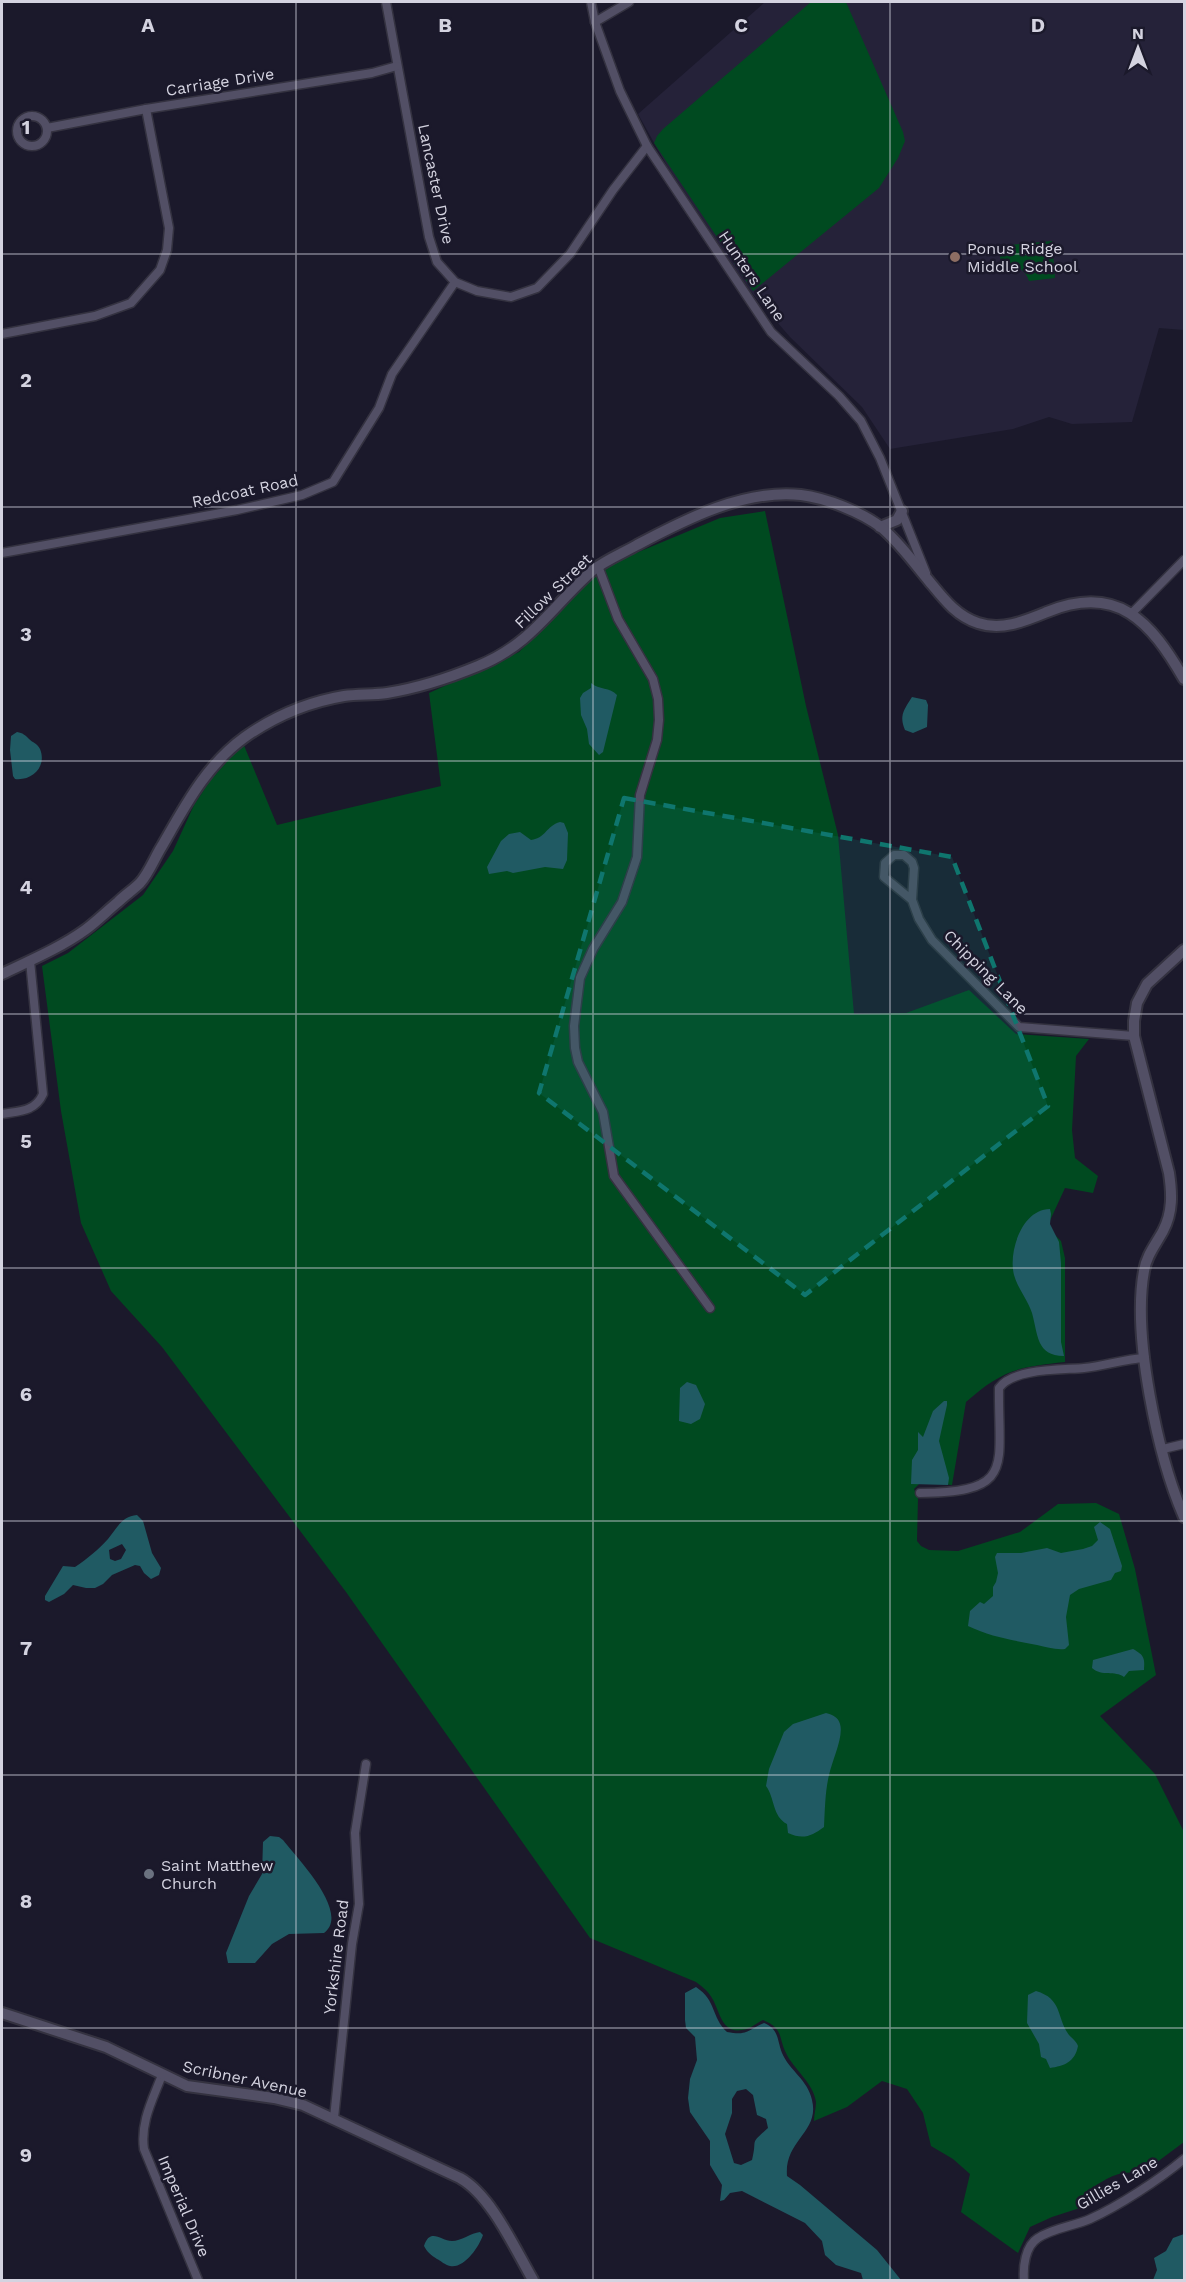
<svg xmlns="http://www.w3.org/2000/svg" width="1186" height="2282" font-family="'Work Sans',sans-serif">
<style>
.built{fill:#252239}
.green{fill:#004a20}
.water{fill:#205a63;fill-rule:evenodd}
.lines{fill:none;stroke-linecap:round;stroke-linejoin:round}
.minor-casing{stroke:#343240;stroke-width:11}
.tertiary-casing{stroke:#343240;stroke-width:14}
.minor{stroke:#524f65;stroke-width:8}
.tertiary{stroke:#524f65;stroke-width:10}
.marked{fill:#0f766e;fill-opacity:0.2;stroke:#0f766e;stroke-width:4.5;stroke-dasharray:12 8;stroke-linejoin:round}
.grid{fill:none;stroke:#d4d3e0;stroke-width:1.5;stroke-opacity:0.55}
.education-dot{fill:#8d6e63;stroke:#1b192b;stroke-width:2}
.worship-dot{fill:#6b7280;stroke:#1b192b;stroke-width:2}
.labels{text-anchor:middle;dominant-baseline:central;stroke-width:5;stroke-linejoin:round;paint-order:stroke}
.street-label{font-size:16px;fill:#d4d3e0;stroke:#1b192b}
.poi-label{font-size:16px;fill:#d4d3e0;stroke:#1b192b;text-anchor:start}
.grid-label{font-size:20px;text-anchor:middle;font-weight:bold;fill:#d4d3e0;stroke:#1b192b;stroke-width:5;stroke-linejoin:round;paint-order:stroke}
</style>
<rect width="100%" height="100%" fill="#1b192b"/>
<path class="built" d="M765 2H1184V330L1159 328 1132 422 1072 424 1049 417 1013 429 890 449 862 407 790 337 750 291 667 166 638 114Z"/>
<g class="green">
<path d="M811 2H846L903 132 905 141 898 158 879 188 753 291 654 143 657 136 663 129Z"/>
<path d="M1052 241 1055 278 1029 281C1026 269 1014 265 1004 263L1000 258 1001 251 1009 245Z"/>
<path d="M765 511 806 706 838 835 854 1014 906 1013 969 990 1016 1034 1089 1039 1076 1056 1072 1130 1075 1158 1098 1176 1093 1193 1065 1188 1047 1227 1061 1241 1065 1258V1362C1018 1367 1002 1370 966 1402L952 1485 921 1482 914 1489 918 1498 917 1541 921 1546 929 1550 958 1551 1020 1532 1058 1504 1096 1503 1119 1514 1135 1569 1156 1675 1100 1716 1155 1774 1184 1832V2142L1141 2174C1119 2168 1103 2181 1084 2193L1083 2207 1052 2217 1030 2227 1018 2253 961 2212 970 2174 953 2159 931 2146 923 2113 907 2089 882 2081 847 2107 814 2121C814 2115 816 2108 816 2102 813 2082 794 2070 786 2053 778 2037 784 2029 763 2020 756 2023 751 2029 742 2030 720 2034 720 2008 710 1995 707 1990 701 1986 696 1982L590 1938 346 1592 162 1347 111 1291 81 1223 61 1111 42 966 68 953 143 895 173 851 194 805 209 782 243 743 277 825 441 786 429 693 519 652 589 581 609 566 636 553 720 518Z"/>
</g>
<g class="water">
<path d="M591 683C599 690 610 687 617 695L603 752 599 755 589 744 587 729 581 715 580 698 583 693 591 688Z"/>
<path d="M912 697 926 700 928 705 927 727 913 733 905 730C899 715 904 710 912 697Z"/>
<path d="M17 732C23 733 25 735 29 739 33 743 37 743 40 749 47 766 33 781 15 779L13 776 10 750 11 736Z"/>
<path d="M560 822 564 823 568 833 567 860 563 869 545 867 513 873 507 871 489 874 487 867 501 841 509 834 520 832 531 840C546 838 546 826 560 822Z"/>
<path d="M1050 1209 1051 1214 1050 1224 1059 1242 1061 1263V1342L1064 1356C1036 1356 1038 1334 1032 1313 1028 1300 1018 1289 1014 1275 1008 1252 1022 1209 1050 1209Z"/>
<path d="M687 1382 696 1385 705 1404 700 1419 691 1424 679 1421 680 1388Z"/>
<path d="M944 1401H947V1405L939 1441 949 1478 948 1485 911 1484 912 1460 918 1450V1432L923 1437 933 1411Z"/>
<path d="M137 1515 143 1521 152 1553 161 1568 159 1575 151 1579 144 1573 140 1566 135 1565 112 1575 103 1584 95 1588H86L73 1585 64 1594 49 1602 45 1600V1596L63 1566 75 1567C87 1559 99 1549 108 1539 117 1528 122 1516 137 1515ZM122 1544 126 1550 121 1559 115 1561 110 1559 109 1550Z"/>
<path d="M1100 1522 1110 1529 1122 1566 1121 1571 1115 1573 1111 1580 1079 1589 1070 1595 1066 1617 1069 1645 1065 1649C1055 1650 1047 1647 1037 1645 1012 1640 991 1637 968 1626L970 1611 980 1602 984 1604 993 1596V1587L996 1582 998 1573 995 1557 997 1553H1021L1047 1548 1061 1553 1083 1549 1092 1546 1098 1540 1094 1527Z"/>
<path d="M1133 1649C1144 1655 1145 1658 1144 1670L1129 1671 1124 1677C1115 1670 1102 1677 1092 1668L1093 1660Z"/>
<path d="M826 1713C833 1715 838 1717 840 1724 844 1736 832 1761 829 1775 825 1792 825 1809 824 1827 812 1836 803 1840 788 1833L787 1824C772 1816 775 1798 766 1786L769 1769 784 1732 793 1724Z"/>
<path d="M270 1836 279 1837 283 1840C297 1858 351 1913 324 1933L289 1934 272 1944 255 1963H228L226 1953 249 1896 262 1874 263 1842Z"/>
<path d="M696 1987C717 2001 711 2017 727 2032 748 2036 747 2030 764 2023 779 2029 777 2040 782 2053 789 2070 808 2080 812 2100 820 2132 784 2140 787 2176L800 2185 877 2250 901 2280H863L861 2273 836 2265 825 2255 822 2241 805 2223 742 2191 730 2193 724 2200 720 2201 722 2185 710 2165V2141L690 2112 688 2098 690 2079 697 2060 695 2037 686 2028 685 2020V1993ZM746 2089 753 2095 757 2115 766 2119 768 2128C748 2146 758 2137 752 2160L741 2165 734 2163 725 2134 732 2113V2099L737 2091Z"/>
<path d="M1036 1991C1063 1999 1056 2017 1069 2035 1073 2039 1076 2041 1078 2046 1075 2062 1064 2066 1050 2068L1046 2059 1041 2057 1039 2044 1027 2023 1028 1995Z"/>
<path d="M480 2232 483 2235C479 2247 464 2269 450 2266 445 2265 441 2261 437 2259 431 2255 427 2252 424 2246 430 2227 441 2241 452 2241 461 2241 471 2233 480 2232Z"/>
<path d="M1184 2234V2280H1153L1157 2270 1154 2258 1166 2251 1173 2238Z"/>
</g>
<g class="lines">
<g class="minor-casing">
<g id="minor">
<path d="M386 2 429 237 437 262 455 282 477 291 511 297 537 288 570 254 613 190 647 146"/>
<path d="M591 2 595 22 620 91 647 146 771 332 839 396 861 421 880 458 926 573"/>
<path d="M595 22 629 2"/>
<circle cx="32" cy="131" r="15"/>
<path d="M47 128 146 109 372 73 397 66"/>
<path d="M2 334 95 316 131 303 160 270 167 250 169 228 146 109"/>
<path d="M2 553 237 510 302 495 333 482 379 408 392 374 455 282"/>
<path d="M598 566 618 619 653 679 658 699 659 720 657 740 640 795 637 857 622 902 593 949 580 978 574 1026 575 1048 578 1062 603 1112 614 1176 710 1308"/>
<path d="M1132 613 1184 560"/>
<path d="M912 900 884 877 885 863 894 855H904L912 862 914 868 912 900 919 919 932 940 1019 1027 1134 1036"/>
<path d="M2 1114C19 1111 35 1112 43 1094L30 961"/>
<path d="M1163 1449 1184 1444"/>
<path d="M920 1493C1016 1492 998 1467 999 1388 1013 1368 1062 1370 1084 1368 1105 1366 1124 1359 1145 1358"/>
<path d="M162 2075C153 2099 140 2122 144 2149L198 2280"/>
<path d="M334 2118 352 1944 359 1904 355 1833 366 1764"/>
<path d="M1024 2280C1023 2267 1025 2246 1038 2238 1053 2228 1074 2226 1090 2219 1119 2206 1160 2179 1184 2159"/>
</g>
</g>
<g class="tertiary-casing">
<g id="tertiary">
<path d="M880 527 897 520 902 511"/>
<path d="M1184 950 1147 984 1137 1003 1134 1021V1036L1169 1173C1172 1193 1173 1212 1163 1231 1156 1244 1146 1256 1144 1271 1132 1336 1158 1457 1184 1517"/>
<path d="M2 974C29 961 60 948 85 930 96 922 107 911 118 902 125 895 133 890 140 883 149 873 155 857 162 846 185 806 206 765 245 737 275 716 308 702 344 696 358 694 373 695 387 693 418 688 449 678 478 666 531 645 552 606 593 570 606 560 623 553 637 545 686 519 744 489 801 495 826 498 861 512 881 527 899 542 914 563 929 581 943 598 956 616 978 623 1002 631 1025 621 1047 612 1118 583 1151 622 1184 679"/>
<path d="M2 2013 106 2047 187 2086 274 2098 303 2105 460 2178C491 2195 515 2249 533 2280"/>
</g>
</g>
<use href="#minor" class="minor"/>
<use href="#tertiary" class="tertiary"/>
</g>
<path class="marked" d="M624 798 952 857 1048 1106 805 1295 539 1093Z"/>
<path class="grid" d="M296 2V2280M593 2V2280M890 2V2280M2 254H1184M2 507H1184M2 761H1184M2 1014H1184M2 1268H1184M2 1521H1184M2 1775H1184M2 2028H1184"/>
<circle class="education-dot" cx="955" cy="257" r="6"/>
<circle class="worship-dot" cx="149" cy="1874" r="6"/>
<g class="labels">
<g class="street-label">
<text transform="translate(220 82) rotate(-9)">Carriage Drive</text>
<text transform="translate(436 184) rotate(78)">Lancaster Drive</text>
<text transform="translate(752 276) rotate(56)">Hunters Lane</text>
<text transform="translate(245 491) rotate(-12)">Redcoat Road</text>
<text transform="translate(553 591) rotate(-44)">Fillow Street</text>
<text transform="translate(986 972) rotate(45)">Chipping Lane</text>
<text transform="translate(336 1957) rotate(-83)">Yorkshire Road</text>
<text transform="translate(245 2079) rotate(12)">Scribner Avenue</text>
<text transform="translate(1117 2183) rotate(-30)">Gillies Lane</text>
<text transform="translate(184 2206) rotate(67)">Imperial Drive</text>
</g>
<g class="poi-label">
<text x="967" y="248">Ponus Ridge<tspan x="967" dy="18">Middle School</tspan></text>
<text x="161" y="1865">Saint Matthew<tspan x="161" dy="18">Church</tspan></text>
</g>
</g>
<g class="grid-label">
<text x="148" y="32">A</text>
<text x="445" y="32">B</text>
<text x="741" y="32">C</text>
<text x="1038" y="32">D</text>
<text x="26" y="134">1</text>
<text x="26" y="387">2</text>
<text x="26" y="641">3</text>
<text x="26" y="894">4</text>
<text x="26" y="1148">5</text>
<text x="26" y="1401">6</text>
<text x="26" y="1655">7</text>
<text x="26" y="1908">8</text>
<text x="26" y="2162">9</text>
</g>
<rect width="1186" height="2282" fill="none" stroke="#d4d3e0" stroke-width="6"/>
<g transform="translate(1138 48)" stroke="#1b192b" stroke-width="4.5" paint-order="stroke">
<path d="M0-4.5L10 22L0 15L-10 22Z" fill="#d4d3e0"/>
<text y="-9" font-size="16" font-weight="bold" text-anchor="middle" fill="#d4d3e0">N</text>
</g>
</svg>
